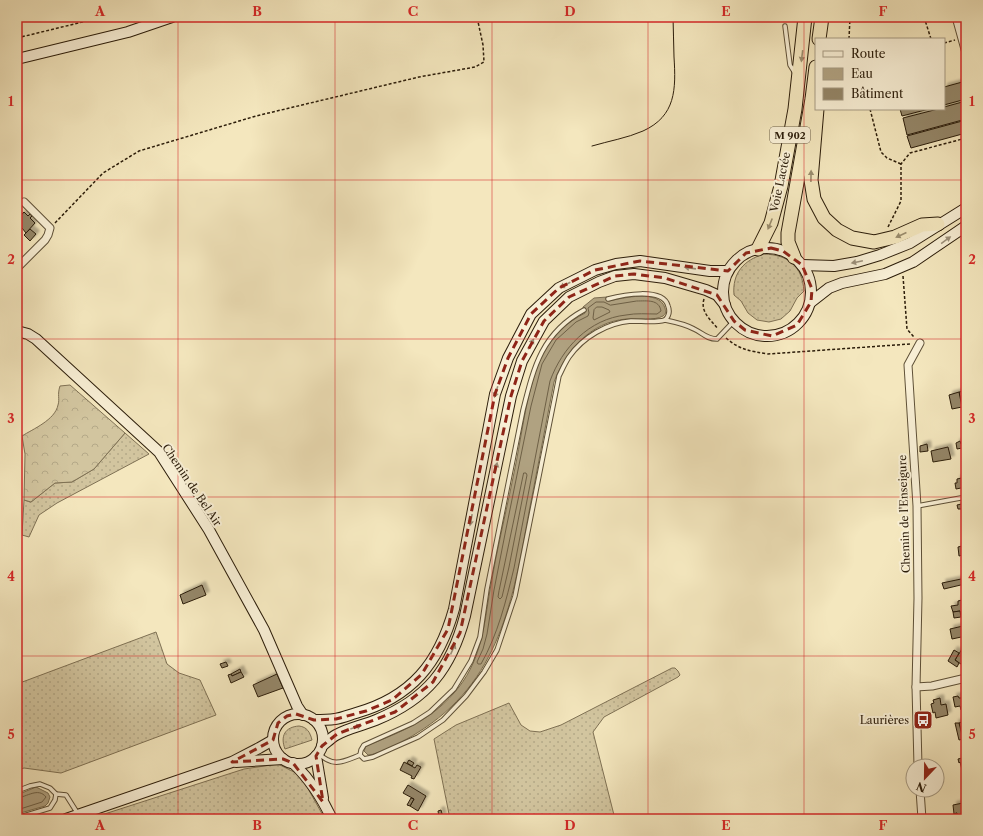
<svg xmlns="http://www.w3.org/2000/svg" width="983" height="836" font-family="'Libre Caslon Text',serif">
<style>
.grass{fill:url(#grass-dots);stroke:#7f7154}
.forest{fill:url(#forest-crowns);stroke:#7f7154}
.water{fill:#b0a281;stroke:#7b6d51}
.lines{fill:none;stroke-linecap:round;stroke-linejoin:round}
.shore{stroke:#6e6046;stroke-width:1}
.building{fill:#948668;stroke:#2c1d0a;filter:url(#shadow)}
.lane-casing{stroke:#5e5037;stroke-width:5.5}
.street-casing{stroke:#5e5037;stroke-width:9}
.secondary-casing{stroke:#2c1d0a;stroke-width:12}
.highway-casing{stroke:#2c1d0a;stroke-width:15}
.path{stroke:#2c1d0a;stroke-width:1.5;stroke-dasharray:3 2;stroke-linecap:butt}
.lane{stroke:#f8efd5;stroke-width:3.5}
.street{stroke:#f8efd5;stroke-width:7}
.secondary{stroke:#f8efd5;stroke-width:10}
.highway{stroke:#f4e7be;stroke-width:13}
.tram{stroke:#2c1d0a;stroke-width:1}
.oneway{fill:#9a8c6d}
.oneway2{fill:#9c907a}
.marked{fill:none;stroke:#8f2418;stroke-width:3;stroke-dasharray:8 5;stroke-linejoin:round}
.grid{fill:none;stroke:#d62828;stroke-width:1;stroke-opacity:0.55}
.labels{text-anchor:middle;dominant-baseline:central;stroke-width:4;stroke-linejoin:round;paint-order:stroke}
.shield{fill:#f8efd5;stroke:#695c47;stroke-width:1}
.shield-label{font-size:10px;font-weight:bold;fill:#2c1d0a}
.street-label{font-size:11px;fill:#2c1d0a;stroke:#f8efd5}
.poi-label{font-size:11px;fill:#2c1d0a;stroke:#f8efd5;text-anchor:end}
.neatline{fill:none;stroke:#d62828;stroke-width:1.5}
.grid-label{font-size:13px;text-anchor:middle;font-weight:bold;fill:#d62828}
</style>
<defs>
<pattern id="grass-dots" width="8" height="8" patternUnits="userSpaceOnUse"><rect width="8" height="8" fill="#d2c59f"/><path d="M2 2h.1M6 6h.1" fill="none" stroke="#b4a988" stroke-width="1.8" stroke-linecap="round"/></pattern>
<pattern id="forest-crowns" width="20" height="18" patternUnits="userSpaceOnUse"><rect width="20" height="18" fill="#d2c59f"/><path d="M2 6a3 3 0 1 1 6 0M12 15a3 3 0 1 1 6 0" fill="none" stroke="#b4a988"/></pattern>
<filter id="shadow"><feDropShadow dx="3.5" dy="-3.5" stdDeviation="1" flood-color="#0004"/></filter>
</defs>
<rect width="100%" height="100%" fill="#f4e7be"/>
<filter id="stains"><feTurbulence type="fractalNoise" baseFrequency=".005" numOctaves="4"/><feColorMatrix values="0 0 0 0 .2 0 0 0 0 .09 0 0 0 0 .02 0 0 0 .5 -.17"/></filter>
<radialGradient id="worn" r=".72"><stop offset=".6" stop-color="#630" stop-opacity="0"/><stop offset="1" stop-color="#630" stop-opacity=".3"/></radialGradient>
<g class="grass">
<path d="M764 254C789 255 802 266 804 291L797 298 790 311 781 319 769 322 757 320 748 313 741 301 734 295C732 273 744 260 764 254Z"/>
<path d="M125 433 149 454 57 503 39 515 29 537 22 535 24 500 31 502 55 483 72 482 94 469Z"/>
<path d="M156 632 167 664 179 673 200 680 216 715 61 773 24 768 17 770V684Z"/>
<path d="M672 668H675L678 671 680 675 678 677 604 717 593 732 615 819H450L434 739 456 725 509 703 521 725 530 731 540 732 561 725Z"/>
<path d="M299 726C307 727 310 732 312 740L285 749C280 736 285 727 299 726Z"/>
<path d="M278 764 298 774 302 778 325 819H235L234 815 224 819H89L244 769Z"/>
</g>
<path class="forest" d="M70 385 125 433 94 469 72 482 55 483 31 502 24 500 25 454 22 436C33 429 55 420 58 405 60 399 57 395 60 386Z"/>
<g class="water">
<path d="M607 297 609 301C623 298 659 289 665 308 666 312 666 314 663 316 655 321 636 318 626 319 591 322 566 350 554 382 546 425 537 469 529 512 513 600 500 682 417 733 408 739 378 755 368 755L364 751 366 746C403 731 433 720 459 687 482 657 484 625 490 590 497 547 508 505 516 463 523 428 528 382 544 351 553 334 568 322 585 313L583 307 594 298Z"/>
<path d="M36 787 48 793 50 797 48 803 45 806 17 814V795Z"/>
</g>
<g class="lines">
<g class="shore">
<path d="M637 301C647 301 659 299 661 311L657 314C647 314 636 313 626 315 589 319 562 348 550 381L514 568C506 601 498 634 481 664H478L477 662 483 649 487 634 494 590 506 529 531 406 542 364 556 340 576 322 588 316 589 313 588 308 596 302H604L610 305Z"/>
<path d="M597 307H602L609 310 610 312 594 320 593 318 594 310Z"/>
<path d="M524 473H526L527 475 509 567 502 597 500 599 498 597 499 591Z"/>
<path d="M17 798C27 797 38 787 46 797L42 802 17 810"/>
</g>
</g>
<g class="building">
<path d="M966 81V99L944 105V87Z"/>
<path d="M966 101V119L907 135 903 118 938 109H944V107Z"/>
<path d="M900 109H929L902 116Z"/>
<path d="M966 120V133L911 148 907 136Z"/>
<path d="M24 212 28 216 30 214 32 216 30 218 35 223 26 233 22 228 21 230 20 228 21 227 17 224V220Z"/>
<path d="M30 229 36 234 30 241 24 235Z"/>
<path d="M964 391 966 406 962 407 959 392Z"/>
<path d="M959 392 962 407 952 409 949 395Z"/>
<path d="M960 441 961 444 966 443V455L963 456 962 448 957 449 956 443Z"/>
<path d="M927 444 928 451 920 452V446Z"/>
<path d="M948 447 951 459 933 462 931 451Z"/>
<path d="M966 477V487L956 489 955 483H957V479Z"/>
<path d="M966 503V520H964L962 509H958L957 505Z"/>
<path d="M966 545V554L959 556 958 547Z"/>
<path d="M966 578V588L965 584 944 589 942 583Z"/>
<path d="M202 585 206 595 183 604 180 595Z"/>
<path d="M966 599V615L961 617 960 611 953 612 951 606 958 605V601Z"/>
<path d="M960 611 961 617 954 618 953 612Z"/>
<path d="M963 626V630L966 629V636L952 639 950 629Z"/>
<path d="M962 649 966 651V666H964L955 660Z"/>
<path d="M954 650 959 653 955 660 959 663 957 667 948 661Z"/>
<path d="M226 662 228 666 222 668 220 664Z"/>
<path d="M240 669 241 672 232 676 231 674Z"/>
<path d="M241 672 244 677 231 683 228 675 231 674 232 676Z"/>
<path d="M277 674 283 688 258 697 253 685Z"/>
<path d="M958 696 959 698H966V709L961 710 960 706 955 707 953 697Z"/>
<path d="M940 698 941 705 946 704 948 715 936 718 935 712 933 713 931 704 934 703 933 700Z"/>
<path d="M964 721 966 725V738L963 739 959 723Z"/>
<path d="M955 723H959L963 739 959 740Z"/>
<path d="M966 757V769L962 770 960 762 959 763 958 759Z"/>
<path d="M409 760 414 763 412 766 407 763Z"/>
<path d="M404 762 415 768 417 765 421 767 414 779 411 778 412 776 400 770Z"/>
<path d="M408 785 426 796 418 811 410 806 414 799 403 793Z"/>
<path d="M411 798 414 799 410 806 407 805Z"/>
<path d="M963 803 964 810H966V819H954V818L957 817V813L954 814 953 805Z"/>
<path d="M441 810 443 817H439L438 811Z"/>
<path d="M957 813V817L954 818 953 814Z"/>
</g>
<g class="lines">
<g class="lane-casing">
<g id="lane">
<path d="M785 26 790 65 795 73"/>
<path d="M584 310C542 333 534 366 523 410L487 589 480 637 471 661 454 689 430 712 413 723 364 745 361 750 360 755 364 759 373 757 393 748 418 737 443 720 466 696 484 672 497 650 515 596 559 376C562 370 565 363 569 357 583 337 607 323 631 321 643 321 655 323 665 320 669 316 670 311 668 306 663 287 622 295 608 299"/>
<path d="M665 320C675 322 685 324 694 329 703 333 706 339 717 339L734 321"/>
<path d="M917 506 966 497"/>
<path d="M318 753C334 768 342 762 360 755"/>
<path d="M17 791 30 786 40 784 50 788 56 794 66 795 78 814"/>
<path d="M17 818 50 808 55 800 56 794"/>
</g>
</g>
<g class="street-casing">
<g id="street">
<path d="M956 17 966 53"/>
<path d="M17 268 45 240 48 235 50 228 24 202"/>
<path d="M916 687 932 686 966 678"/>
<path d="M918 766 916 687 918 598 917 506 908 365 920 343"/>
<path d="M920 790 922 819"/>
</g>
</g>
<g class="secondary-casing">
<g id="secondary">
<path d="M17 59 128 32 172 17"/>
<circle cx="767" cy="292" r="44"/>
<path d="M802 265 834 266 857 262 880 255 910 243 966 208"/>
<path d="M811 302 829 288 842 283 885 274 913 262 966 226"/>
<path d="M17 331 28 334 36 339 159 452 209 530 264 630 297 706 303 715"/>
<circle cx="298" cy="739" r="25"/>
<path d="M314 720C321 720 328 720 335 719 342 718 349 715 356 713 412 697 439 663 454 609L495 394 508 358 531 314 559 288 595 270 616 264 640 261 710 271H728"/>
<path d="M322 746C327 742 331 738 336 735 348 728 364 725 376 720 427 699 451 669 465 616L511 396 522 361 544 321 569 297 599 282 615 276 634 274 665 278 706 290 717 295 725 305"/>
<path d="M316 756 323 798"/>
<path d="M236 762 283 759"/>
<path d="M293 763C310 779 322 798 332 819"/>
<path d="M66 819 232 762 259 748 273 740"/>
</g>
</g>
<g class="highway-casing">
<g id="highway">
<path d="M819 39 822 17"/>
<path d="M817 109 811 180 814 199 824 218 837 230 852 238 874 242 895 237 922 225 938 224"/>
<path d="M758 249 771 223 781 186 795 109 805 17"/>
<path d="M794 257 788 242V233L812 99 816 67"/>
</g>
</g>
<g class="path">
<path d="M924 17 931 39"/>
<path d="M17 38 103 17"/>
<path d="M849 39 850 17"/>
<path d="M944 43 955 40"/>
<path d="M870 109 881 152 887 158 901 164"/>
<path d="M55 223 103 173 139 151 256 116 419 77 475 67 484 62 483 45 477 17"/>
<path d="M888 227 901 201V164L910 153 966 138"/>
<path d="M903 276 907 329 914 337"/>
<path d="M704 299C700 312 711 320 718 329"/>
<path d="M726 338C740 350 750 351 768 354L910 344"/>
</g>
<use href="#lane" class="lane"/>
<use href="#street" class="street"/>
<use href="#secondary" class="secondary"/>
<use href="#highway" class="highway"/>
<path class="tram" d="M592 146C609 141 627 138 643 131 676 116 676 89 674 57 674 44 673 30 673 17"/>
</g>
<defs><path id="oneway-solid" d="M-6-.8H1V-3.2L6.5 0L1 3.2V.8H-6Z"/></defs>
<g class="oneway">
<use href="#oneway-solid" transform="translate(802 56) rotate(97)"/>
<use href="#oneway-solid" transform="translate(811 176) rotate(-89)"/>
<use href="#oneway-solid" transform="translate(770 224) rotate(112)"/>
<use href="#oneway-solid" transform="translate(901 235) rotate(155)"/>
</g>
<g class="oneway2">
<use href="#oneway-solid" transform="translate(946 240) rotate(-36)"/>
<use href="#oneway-solid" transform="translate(857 262) rotate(168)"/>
<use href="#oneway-solid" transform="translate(690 268) rotate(-172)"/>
<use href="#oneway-solid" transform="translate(565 285) rotate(153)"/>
<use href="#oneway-solid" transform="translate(531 344) rotate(-61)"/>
<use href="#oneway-solid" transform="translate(496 392) rotate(107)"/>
<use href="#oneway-solid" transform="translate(496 468) rotate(-78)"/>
<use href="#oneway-solid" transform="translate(471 520) rotate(101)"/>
<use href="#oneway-solid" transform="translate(453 649) rotate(-66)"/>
<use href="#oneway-solid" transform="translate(356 727) rotate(-19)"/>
</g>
<path class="marked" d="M771 248 783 251 802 265 812 289 811 302 797 325 772 336 745 330 734 321 717 295 665 278 634 274 615 276 569 297 544 321 522 361 511 396 460 633 433 682 395 712 337 734 322 746 316 756 323 802 293 763 283 759 232 762 273 740 278 723 287 716 296 714 314 720 336 719 366 711 392 700 422 674 448 629 495 394 508 358 531 314 559 288 595 270 640 261 728 271 746 253Z"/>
<path class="grid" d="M178 17V819M335 17V819M492 17V819M648 17V819M804 17V819M17 180H966M17 339H966M17 497H966M17 656H966"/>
<defs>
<g id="bus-square" transform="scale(1)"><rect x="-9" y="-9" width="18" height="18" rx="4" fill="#8f2418" stroke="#f8efd5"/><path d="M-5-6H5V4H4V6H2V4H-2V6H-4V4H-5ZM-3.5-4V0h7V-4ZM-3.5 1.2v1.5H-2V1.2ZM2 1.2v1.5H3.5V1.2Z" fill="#fff"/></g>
</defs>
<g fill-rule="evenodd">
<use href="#bus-square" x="923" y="720"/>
</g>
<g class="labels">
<rect class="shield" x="770" y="127" width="40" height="16" rx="3"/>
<g class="shield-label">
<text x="790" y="135">M 902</text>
</g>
<g class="street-label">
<text transform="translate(780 182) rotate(-78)">Voie Lactée</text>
<text transform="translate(192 485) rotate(56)">Chemin de Bel Air</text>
<text transform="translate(904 514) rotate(-92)">Chemin de l'Enseigure</text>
</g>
<g class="poi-label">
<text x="909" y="720">Laurières</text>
</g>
</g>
<rect width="983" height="836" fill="none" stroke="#f4e7be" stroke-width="44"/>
<rect x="815" y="38" width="130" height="72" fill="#f8efd5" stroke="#a69b84"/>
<rect x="823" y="51" width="20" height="6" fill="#f8efd5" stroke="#a69b84"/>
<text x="851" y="58" font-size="12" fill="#2c1d0a">Route</text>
<rect x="823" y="68" width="20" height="12" fill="#b0a281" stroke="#a69b84"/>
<text x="851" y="78" font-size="12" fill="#2c1d0a">Eau</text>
<rect x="823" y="88" width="20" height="12" fill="#948668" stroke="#a69b84"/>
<text x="851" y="98" font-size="12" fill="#2c1d0a">Bâtiment</text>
<g transform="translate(925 778) rotate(202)"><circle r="19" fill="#f8efd5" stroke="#a69b84"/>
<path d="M0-3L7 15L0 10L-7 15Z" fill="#8f2418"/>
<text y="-6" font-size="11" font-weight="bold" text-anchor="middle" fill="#2c1d0a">N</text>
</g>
<rect x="22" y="22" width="939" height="792" class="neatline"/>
<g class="grid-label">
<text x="100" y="16">A</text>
<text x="257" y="16">B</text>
<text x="413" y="16">C</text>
<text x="570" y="16">D</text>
<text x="726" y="16">E</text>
<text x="883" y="16">F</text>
<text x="11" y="106">1</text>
<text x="972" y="106">1</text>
<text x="11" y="264">2</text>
<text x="972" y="264">2</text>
<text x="11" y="423">3</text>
<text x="972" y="423">3</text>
<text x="11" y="581">4</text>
<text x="972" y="581">4</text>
<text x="11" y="739">5</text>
<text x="972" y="739">5</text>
<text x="100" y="830">A</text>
<text x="257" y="830">B</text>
<text x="413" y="830">C</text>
<text x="570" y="830">D</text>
<text x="726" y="830">E</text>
<text x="883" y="830">F</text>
</g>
<rect width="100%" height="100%" filter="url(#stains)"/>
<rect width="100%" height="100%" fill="url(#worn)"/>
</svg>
